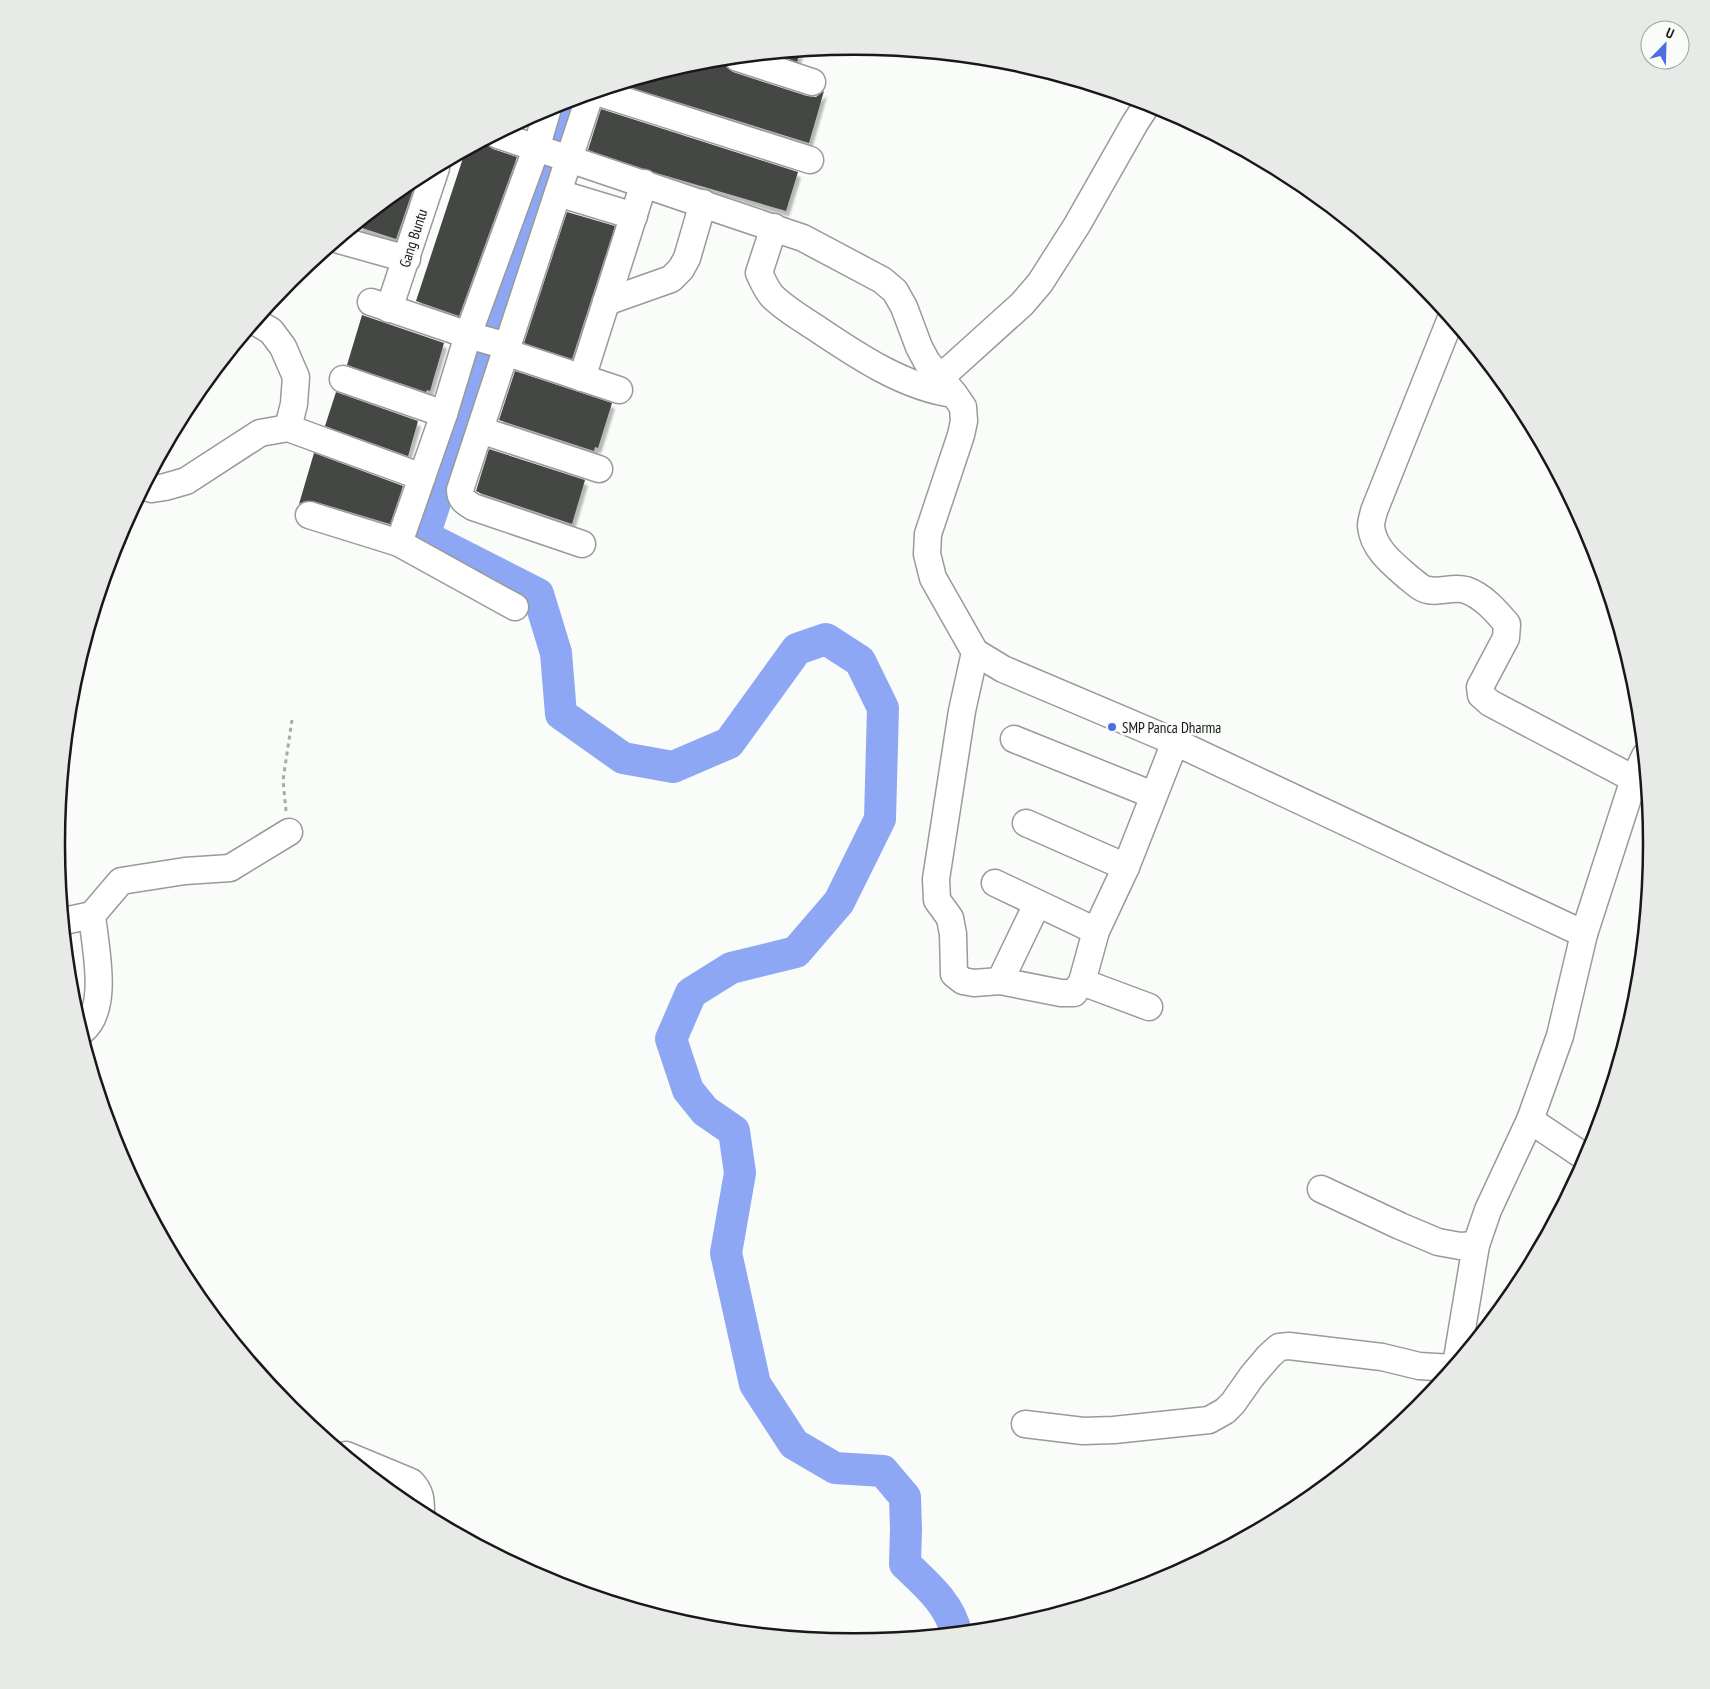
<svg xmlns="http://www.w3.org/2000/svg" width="1710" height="1689" font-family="'PT Sans Narrow',sans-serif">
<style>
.forest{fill:#8ed797}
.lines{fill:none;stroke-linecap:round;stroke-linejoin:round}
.river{stroke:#8da7f4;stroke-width:32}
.building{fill:#444644;filter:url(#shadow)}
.minor-casing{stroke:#989b98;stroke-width:29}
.path{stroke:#a8aaa8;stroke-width:3;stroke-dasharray:4 4;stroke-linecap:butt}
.minor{stroke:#fff;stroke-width:26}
.poi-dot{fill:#4f6de2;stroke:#f9fcf9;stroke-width:2}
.labels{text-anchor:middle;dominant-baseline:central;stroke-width:5;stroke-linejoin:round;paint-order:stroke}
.street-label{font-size:15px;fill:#171817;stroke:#f9fcf9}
.poi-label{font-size:15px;fill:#171817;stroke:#f9fcf9;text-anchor:start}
.rim{fill:none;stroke:#171817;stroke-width:2.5}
</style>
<defs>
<filter id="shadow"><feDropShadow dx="3" dy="5.5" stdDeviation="1" flood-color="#0004"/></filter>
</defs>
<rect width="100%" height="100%" fill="#f9fcf9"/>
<path class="forest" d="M1609 1094 1592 1150 1562 1206Z"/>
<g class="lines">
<path class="river" d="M568 101 424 536 538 594 556 653 561 714 623 758 673 767 729 743 797 649 826 639 860 661 883 708 880 819 839 902 796 952 731 968 691 993 671 1039 688 1090 705 1111 734 1131 740 1173 726 1253 755 1384 794 1444 835 1468 883 1471 905 1497 906 1529 905 1564C925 1583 951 1605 956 1633"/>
</g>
<g class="building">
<path d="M800 52 797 62 775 54Z"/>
<path d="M723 59 727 68 733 72 807 96 816 97 824 91 809 143 623 85 700 62Z"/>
<path d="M601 109 798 172 786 211 653 172 588 150Z"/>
<path d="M485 142 487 145 493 149 517 157 459 316 416 301 465 152Z"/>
<path d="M417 178 396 239 356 226 412 181Z"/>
<path d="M567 212 615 226 572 359 524 343Z"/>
<path d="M362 315 444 343 430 391 427 390 426 392 347 365Z"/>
<path d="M515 371 612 403 598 448 595 447 594 451 499 420Z"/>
<path d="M336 392 418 421 408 456 325 426Z"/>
<path d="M489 449 585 480 572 524 480 493 476 491Z"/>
<path d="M314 453 403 486 390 524 313 501H305L299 504Z"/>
</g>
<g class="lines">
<g class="minor-casing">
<g id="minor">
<path d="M738 58 812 82"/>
<path d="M597 92 810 160"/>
<path d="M498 135 803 238 882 280 895 291 904 307 919 347 927 362 954 394 963 407 964 421 961 435 928 534 927 554 933 578 975 652 1003 669 1175 742 1584 934"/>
<path d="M558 193 634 216"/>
<path d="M774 227 759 273C763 281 766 289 772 296 785 309 801 318 816 328 856 355 905 388 954 394"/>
<path d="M339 240 407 259"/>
<path d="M371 302 468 335 507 346"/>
<path d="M606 302 671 279 681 269 687 258 703 203"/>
<path d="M389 309 436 168"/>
<path d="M1451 318 1374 511C1373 516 1371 521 1371 526 1373 549 1393 564 1409 578 1415 582 1420 589 1428 590 1441 593 1453 586 1466 590 1483 596 1496 611 1507 624L1506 638 1480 687 1481 695 1490 703 1634 779"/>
<path d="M256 322 271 331 283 347 296 377 294 404 288 428"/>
<path d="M505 352 619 390"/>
<path d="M582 378 644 183"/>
<path d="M940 378 1022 304 1040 283 1077 225 1135 123 1148 103"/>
<path d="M343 379 444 414"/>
<path d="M480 430 599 469"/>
<path d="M145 487 152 489 165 487 186 481 260 433 288 428 422 477"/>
<path d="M309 515 399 543 515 607"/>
<path d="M399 543 444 414 468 335 536 149 548 108"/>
<path d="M582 544 473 507C465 502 460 499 460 490L590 95"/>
<path d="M975 652 962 711 936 879 937 900 950 918 953 934 954 974 963 981 974 983 1000 981 1061 993H1074L1082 982 1096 931 1126 867 1175 742"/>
<path d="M1014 739 1153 795"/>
<path d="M1026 823 1126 867"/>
<path d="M995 883 1096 931"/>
<path d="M64 921 92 915 121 881 185 871 230 868 289 832"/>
<path d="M1000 981 1037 904"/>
<path d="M1082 982 1149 1007"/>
<path d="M82 1031C110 1009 95 947 92 915"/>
<path d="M1588 1159 1530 1120 1560 1036 1584 934 1634 779 1645 756"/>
<path d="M1321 1189 1400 1226 1438 1242 1460 1246 1476 1245"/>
<path d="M1456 1365 1476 1245 1488 1210 1530 1120"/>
<path d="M1025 1424 1083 1431 1114 1430 1209 1420 1225 1411 1233 1403 1252 1376 1269 1356 1279 1347 1289 1346 1382 1357 1419 1366 1453 1368"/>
<path d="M346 1455 411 1482C421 1492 421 1500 421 1513"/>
</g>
</g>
<path class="path" d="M286 811 283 780 292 720"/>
<use href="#minor" class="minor"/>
</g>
<circle class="poi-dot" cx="1112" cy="727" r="5"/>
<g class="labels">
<g class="street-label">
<text transform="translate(413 238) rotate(-72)">Gang Buntu</text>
</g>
<g class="poi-label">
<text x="1122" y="727">SMP Panca Dharma</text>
</g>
</g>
<path d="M0 0H1710V1689H0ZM65 844a789 789 0 1 1 1578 0a789 789 0 1 1-1578 0Z" fill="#e7eae7" fill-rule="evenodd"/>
<path class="rim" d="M65 844a789 789 0 1 1 1578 0a789 789 0 1 1-1578 0Z"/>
<g transform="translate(1665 45) rotate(23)"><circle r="24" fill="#f9fcf9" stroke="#9fa19f"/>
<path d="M0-4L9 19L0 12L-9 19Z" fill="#4f6de2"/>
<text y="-8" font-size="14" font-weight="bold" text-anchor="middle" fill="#171817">U</text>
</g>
</svg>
